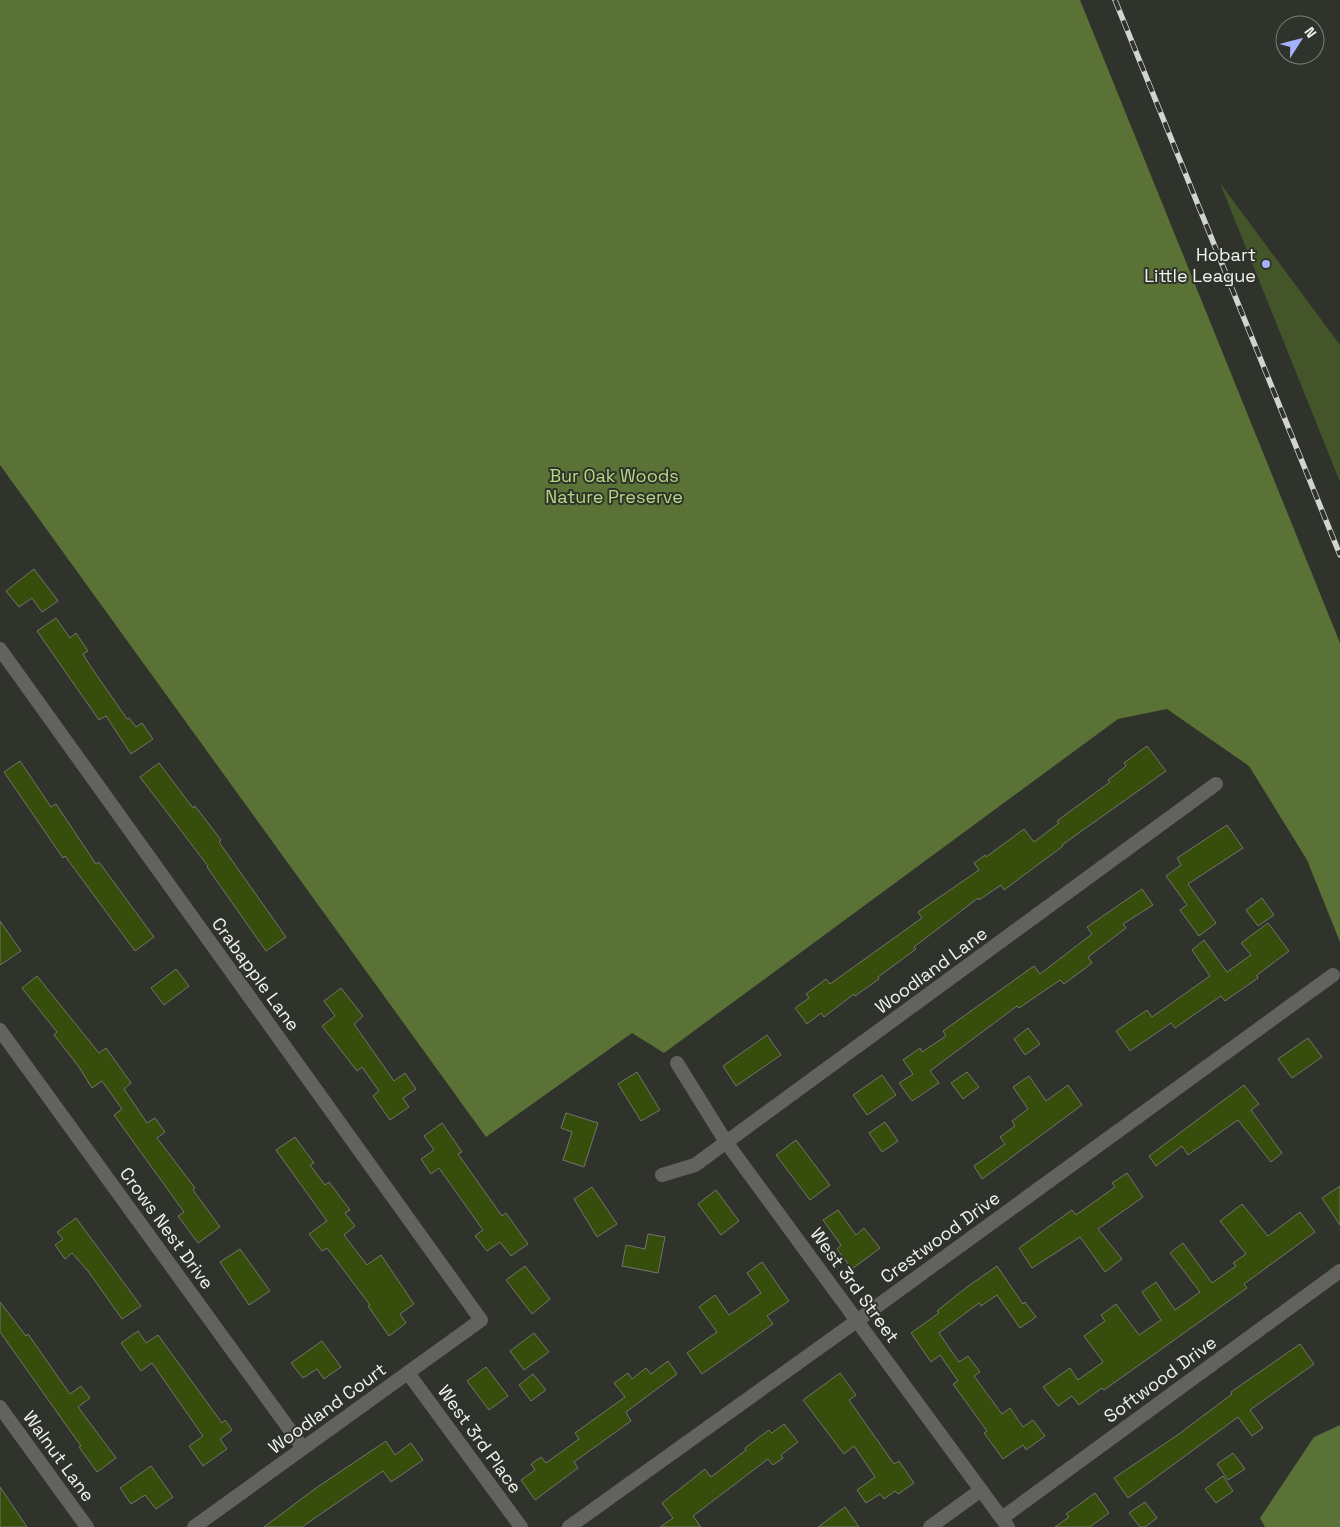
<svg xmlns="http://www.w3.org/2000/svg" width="1340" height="1527" font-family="'Space Grotesk',sans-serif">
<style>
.green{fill:#44552a}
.forest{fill:#5a7235}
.building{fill:#364d0c;stroke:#71756c}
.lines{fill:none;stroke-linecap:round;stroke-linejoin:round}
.minor{stroke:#62635f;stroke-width:14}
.rail-casing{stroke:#d2d4cf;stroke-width:5.5}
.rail{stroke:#2f332b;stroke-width:4;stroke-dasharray:11;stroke-linecap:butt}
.poi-dot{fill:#a6b1fc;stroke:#2f332b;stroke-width:2}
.labels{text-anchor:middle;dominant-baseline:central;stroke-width:4;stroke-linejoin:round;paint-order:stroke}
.poi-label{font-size:18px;fill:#f1f3ee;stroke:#2f332b;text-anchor:end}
.park-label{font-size:18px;fill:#b5da82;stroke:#2f332b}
.street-label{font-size:18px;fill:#f1f3ee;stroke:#2f332b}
</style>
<rect width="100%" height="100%" fill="#2f332b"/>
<path class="green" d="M1220 183 1340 345V482Z"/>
<g class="forest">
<path d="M0 0H1080L1340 643V942L1307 860 1249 766 1167 709 1118 719 664 1053 632 1033 486 1137 0 465Z"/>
<path d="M1340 1425V1527H1265L1260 1518 1314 1437Z"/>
</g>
<g class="building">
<path d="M34 569 58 601 42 612 32 598 19 607 6 591Z"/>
<path d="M56 618 70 638 76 633 88 651 83 654 89 664 127 719 129 718 136 727 142 723 153 739 131 754 106 716 99 720 37 631Z"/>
<path d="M1147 746 1166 771 1062 845 1063 846 1004 890 1001 885 979 900 978 898 914 947 916 949 878 977 879 979 855 996 854 994 824 1017 821 1013 807 1024 795 1008 809 998 806 994 826 979 830 984 922 918 918 912 979 870 974 863 985 855 986 857 1024 829 1034 842 1059 823 1057 821 1110 782 1108 780 1126 766 1124 763Z"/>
<path d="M20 761 51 807 56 804 96 864 99 862 154 937 135 951 65 856 63 858 4 772Z"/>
<path d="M159 763 193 808 195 806 221 840 219 842 286 937 266 951 207 867 208 866 140 777Z"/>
<path d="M1227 825 1243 848 1188 884 1216 923 1199 936 1180 910 1187 905 1166 876 1181 865 1177 858Z"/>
<path d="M1142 889 1153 905 1123 924 1126 928 1088 957 1092 963 1064 984 1060 980 1019 1008 1017 1006 930 1071 939 1083 912 1101 899 1083 913 1074 903 1060 920 1048 922 1052 946 1036 943 1031 1034 966 1040 974 1092 934 1087 927Z"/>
<path d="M1262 898 1274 915 1258 926 1246 910Z"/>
<path d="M0 921 21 951 0 965Z"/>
<path d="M1268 923 1289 951 1257 975 1258 978 1225 1001 1221 996 1175 1028 1171 1023 1130 1051 1116 1031 1147 1010 1152 1017 1210 976 1192 950 1204 940 1227 972 1251 955 1241 943Z"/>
<path d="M176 969 189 986 164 1005 151 988Z"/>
<path d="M37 976 99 1053 106 1048 131 1083 124 1089 147 1123 155 1118 165 1132 157 1138 195 1188 193 1190 220 1227 198 1243 178 1216 184 1212 114 1115 122 1109 102 1081 92 1088 79 1067 54 1035 57 1032 22 988Z"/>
<path d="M341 988 363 1016 354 1024 394 1081 405 1073 416 1089 403 1098 409 1107 390 1120 373 1096 379 1091 362 1067 357 1071 322 1026 335 1016 324 1001Z"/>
<path d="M1028 1028 1040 1044 1025 1055 1014 1039Z"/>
<path d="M767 1035 781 1055 736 1086 723 1066Z"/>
<path d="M1308 1038 1322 1057 1292 1078 1278 1059Z"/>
<path d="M637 1072 660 1110 641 1121 618 1084Z"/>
<path d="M967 1072 979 1087 963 1099 951 1083Z"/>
<path d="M882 1075 896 1095 867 1115 853 1095Z"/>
<path d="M1029 1076 1046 1101 1068 1085 1082 1105 982 1179 974 1166 1005 1144 1000 1137 1015 1126 1012 1121 1028 1109 1013 1087Z"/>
<path d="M1244 1085 1259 1104 1251 1110 1282 1153 1271 1162 1238 1120 1188 1155 1182 1146 1156 1166 1149 1156Z"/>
<path d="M566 1113 598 1123 584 1167 563 1160 572 1132 561 1128Z"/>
<path d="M885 1122 898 1141 882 1152 869 1133Z"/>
<path d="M442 1123 462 1152 458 1154 502 1216 506 1213 528 1244 511 1256 500 1242 487 1251 475 1236 483 1230 439 1168 431 1174 421 1159 434 1150 424 1136Z"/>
<path d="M295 1137 314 1163 310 1165 325 1185 329 1182 350 1210 345 1213 355 1226 344 1235 367 1265 381 1255 414 1304 400 1314 406 1323 389 1336 368 1306 370 1305 327 1248 322 1251 309 1234 327 1221 276 1150Z"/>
<path d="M796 1140 830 1185 810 1200 776 1155Z"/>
<path d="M1127 1173 1143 1197 1098 1229 1122 1259 1105 1272 1080 1237 1032 1268 1019 1248 1072 1210 1076 1215 1115 1187 1112 1183Z"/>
<path d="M1340 1186V1225L1322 1198Z"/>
<path d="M592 1187 617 1224 597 1237 574 1199Z"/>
<path d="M716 1190 739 1221 721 1235 698 1204Z"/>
<path d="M1242 1204 1268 1236 1300 1212 1315 1232 1244 1284 1247 1288 1104 1390 1102 1388 1079 1405 1072 1396 1058 1406 1043 1387 1070 1368 1078 1380 1103 1362 1084 1336 1105 1321 1101 1315 1116 1304 1139 1335 1161 1320 1142 1292 1156 1282 1175 1310 1200 1292 1170 1253 1183 1243 1212 1283 1236 1266 1233 1263 1246 1254 1220 1221Z"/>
<path d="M838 1210 856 1235 864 1228 880 1248 852 1269 837 1249 841 1245 823 1220Z"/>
<path d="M76 1218 141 1306 122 1319 88 1271 72 1253 65 1259 55 1245 63 1239 57 1232Z"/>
<path d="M648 1234 665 1237 658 1273 622 1266 626 1245 645 1249Z"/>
<path d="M240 1249 270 1291 249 1305 220 1262Z"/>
<path d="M762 1262 789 1301 767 1316 773 1324 702 1374 687 1353 717 1332 699 1307 715 1295 729 1315 761 1293 747 1273Z"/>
<path d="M525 1266 550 1299 532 1314 506 1280Z"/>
<path d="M997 1266 1023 1304 1025 1302 1036 1317 1020 1328 997 1295 981 1306 979 1303 939 1333 959 1362 968 1356 980 1372 974 1376 1002 1414 1010 1408 1023 1427 1033 1420 1045 1436 1026 1450 1023 1445 1003 1459 984 1433 987 1431 953 1384 958 1381 940 1355 931 1362 911 1333 939 1313 937 1311 967 1287Z"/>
<path d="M0 1302 26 1336 28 1334 70 1394 81 1386 90 1398 78 1407 116 1458 97 1472 79 1447 81 1446 0 1332Z"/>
<path d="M138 1331 146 1343 158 1335 222 1423 225 1420 232 1430 220 1439 227 1449 203 1466 189 1446 203 1436 152 1363 141 1371 121 1343Z"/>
<path d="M534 1333 549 1352 524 1370 510 1351Z"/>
<path d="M322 1341 341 1367 324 1379 317 1369 303 1378 291 1363Z"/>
<path d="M1300 1344 1314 1364 1250 1410 1263 1428 1252 1436 1238 1417 1128 1498 1114 1478 1179 1434 1232 1394 1231 1392Z"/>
<path d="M668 1361 677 1374 626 1412 631 1421 574 1462 578 1468 535 1500 521 1480 535 1470 531 1464 541 1457 546 1463 579 1439 575 1433 625 1397 614 1383 628 1373 632 1379 646 1368 651 1374Z"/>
<path d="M486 1367 508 1396 489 1410 467 1381Z"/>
<path d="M840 1373 856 1395 849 1400 894 1464 899 1461 914 1483 898 1494 895 1491 884 1499 880 1494 866 1503 857 1490 875 1477 854 1446 844 1454 803 1400Z"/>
<path d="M533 1374 546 1390 531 1401 519 1385Z"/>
<path d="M784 1424 798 1442 781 1455 783 1458 773 1465 768 1459 693 1516 701 1527H660L673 1518 662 1503 705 1469 711 1477 746 1450 745 1448 769 1430 772 1433Z"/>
<path d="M386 1441 395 1455 411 1443 423 1460 391 1482 383 1471 302 1527H264L316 1488Z"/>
<path d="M1233 1453 1245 1469 1228 1480 1217 1464Z"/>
<path d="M151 1466 173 1497 156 1509 145 1495 131 1504 120 1488Z"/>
<path d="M1223 1476 1233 1491 1216 1503 1205 1489Z"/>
<path d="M0 1487 27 1527H0Z"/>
<path d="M1095 1493 1109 1513 1090 1527H1055L1069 1517 1066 1514Z"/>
<path d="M1145 1502 1157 1518 1145 1527H1140L1129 1513Z"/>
<path d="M845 1507 859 1527H818Z"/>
</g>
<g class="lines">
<g class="minor">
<path d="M0 649 481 1320 194 1527"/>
<path d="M0 1030 303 1448"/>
<path d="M677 1063 726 1142 1008 1527"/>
<path d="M662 1175 695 1165 1216 784"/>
<path d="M408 1373 521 1527"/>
<path d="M0 1407 87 1527"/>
<path d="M1002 1518 1340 1271"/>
<path d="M569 1527 858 1320 1333 975"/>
<path d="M930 1527 981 1490"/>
</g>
<g class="rail-casing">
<path id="rail" d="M1115 0 1340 555"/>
</g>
<use href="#rail" class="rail"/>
</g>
<circle class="poi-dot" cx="1266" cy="264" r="5"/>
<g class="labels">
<g class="poi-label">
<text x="1256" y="254">Hobart<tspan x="1256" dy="21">Little League</tspan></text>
</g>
<g class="park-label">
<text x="614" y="475">Bur Oak Woods<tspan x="614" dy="21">Nature Preserve</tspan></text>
</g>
<g class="street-label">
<text transform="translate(931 970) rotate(-36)">Woodland Lane</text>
<text transform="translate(256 974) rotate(54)">Crabapple Lane</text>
<text transform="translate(167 1228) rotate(54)">Crows Nest Drive</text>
<text transform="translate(940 1237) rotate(-36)">Crestwood Drive</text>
<text transform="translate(855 1285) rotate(54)">West 3rd Street</text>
<text transform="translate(1160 1379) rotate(-36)">Softwood Drive</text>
<text transform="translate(327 1408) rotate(-36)">Woodland Court</text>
<text transform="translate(480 1439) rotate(54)">West 3rd Place</text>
<text transform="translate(59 1456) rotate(54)">Walnut Lane</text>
</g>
</g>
<g transform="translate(1300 40) rotate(54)"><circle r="24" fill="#2f332b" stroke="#7d8079"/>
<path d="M0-4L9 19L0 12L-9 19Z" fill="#a6b1fc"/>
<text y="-8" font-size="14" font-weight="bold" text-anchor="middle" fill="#f1f3ee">N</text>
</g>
</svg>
